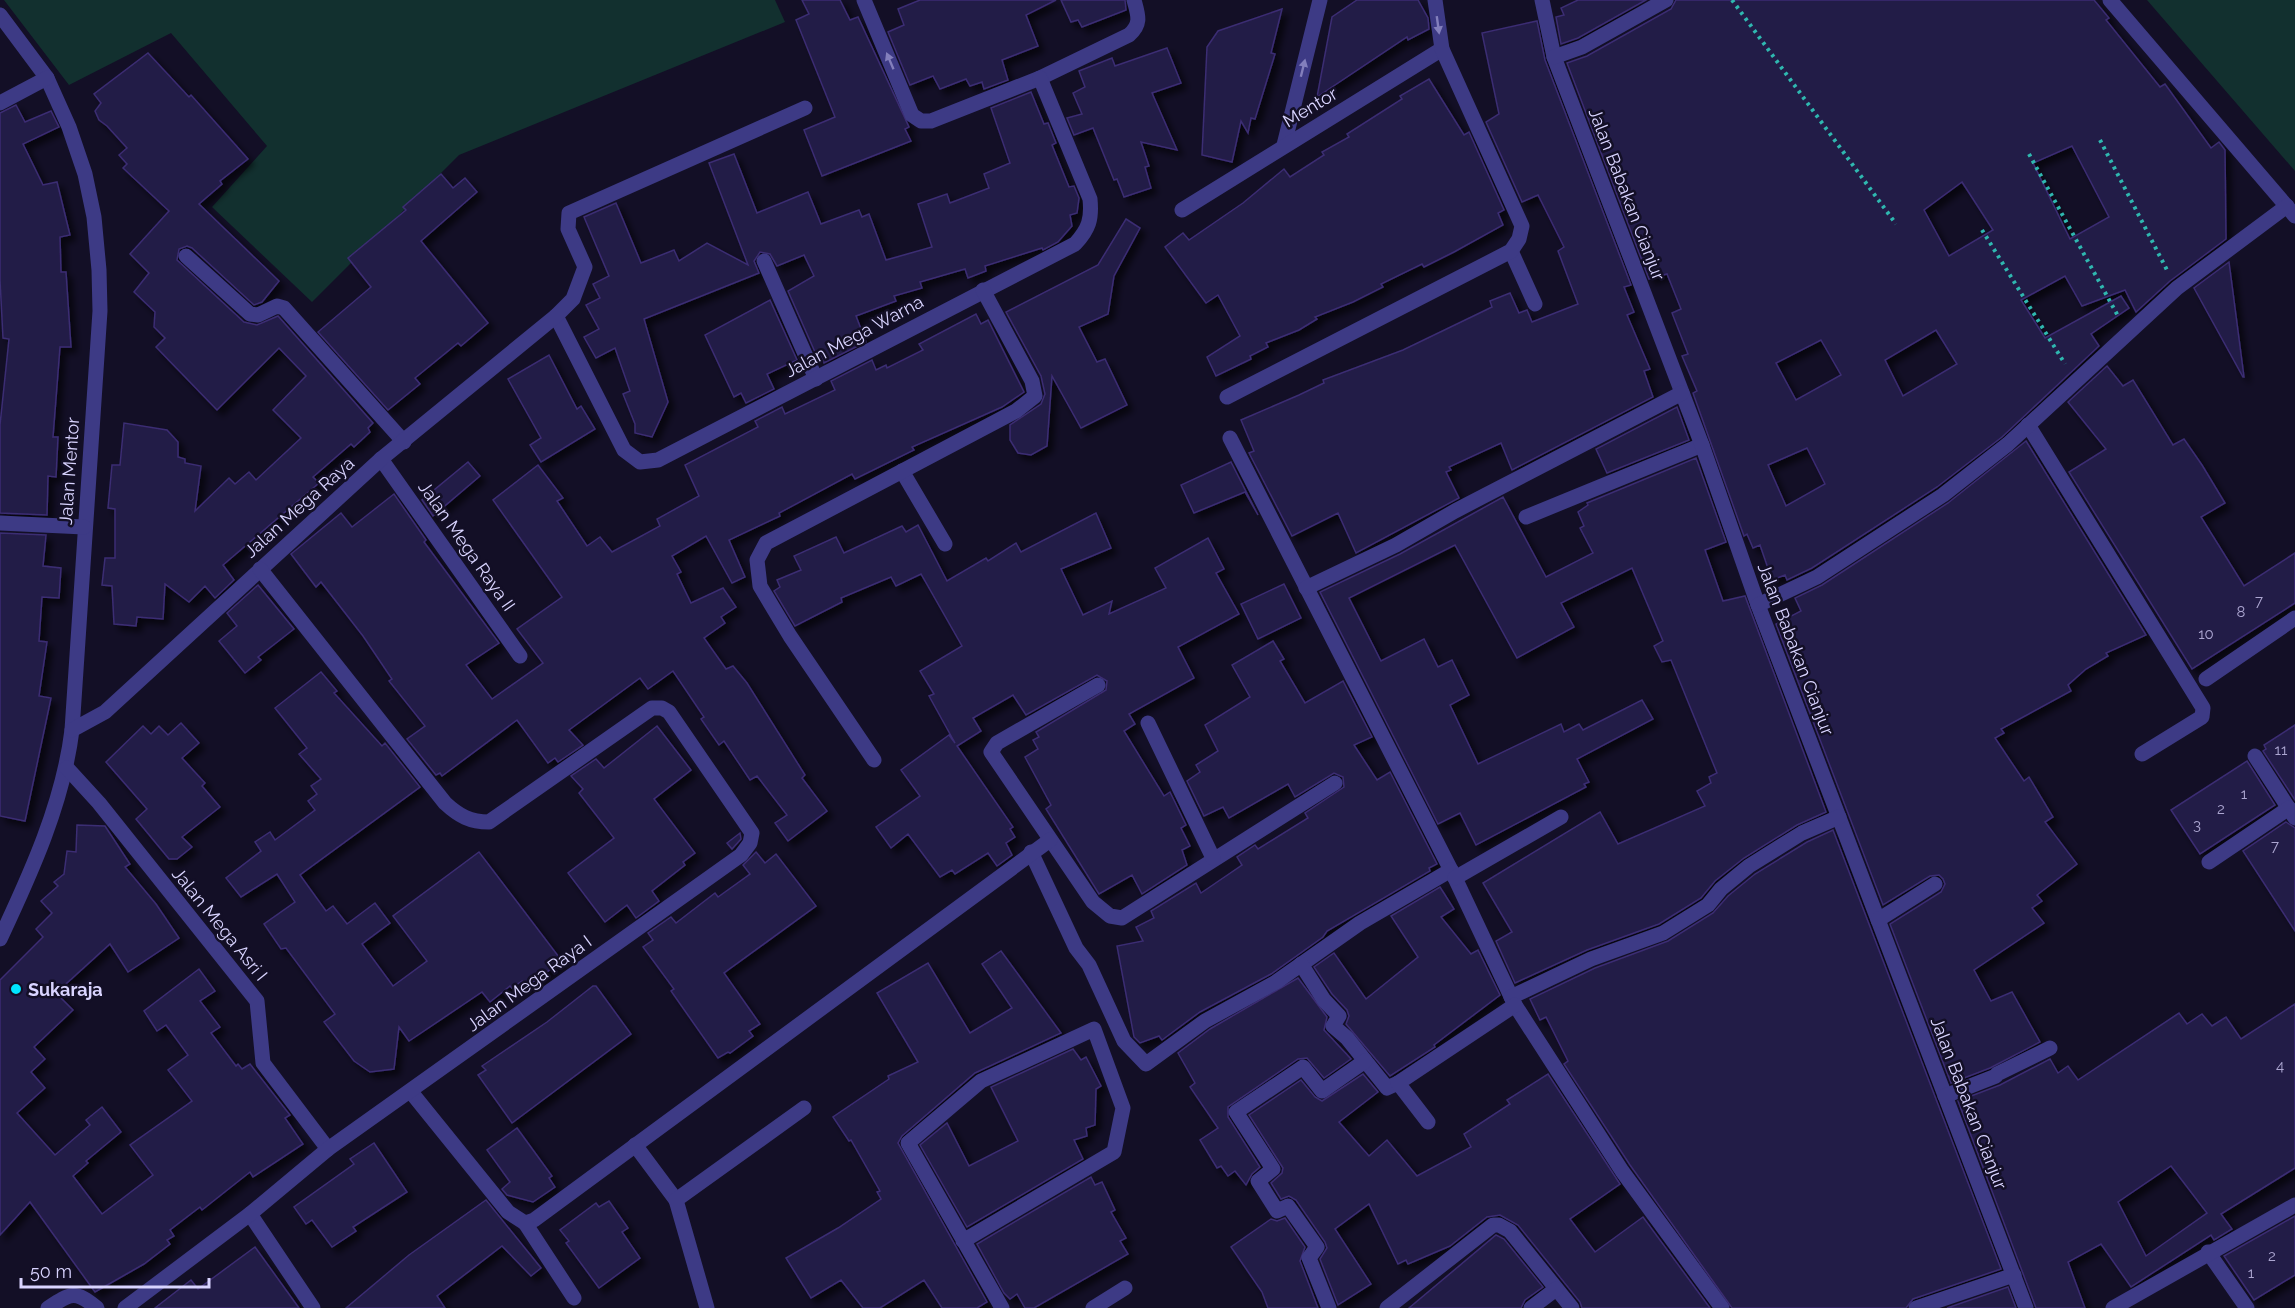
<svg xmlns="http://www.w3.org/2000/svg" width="2295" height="1308" font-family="Raleway,sans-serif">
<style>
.green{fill:#12302f}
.building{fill:#241b47;stroke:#3b2d73;stroke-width:1.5;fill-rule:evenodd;filter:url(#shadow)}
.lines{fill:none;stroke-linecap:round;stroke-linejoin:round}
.path{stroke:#2fb8b0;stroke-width:4;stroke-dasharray:3 4.5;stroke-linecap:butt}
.service{stroke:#3d3a85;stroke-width:15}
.minor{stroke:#3d3a85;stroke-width:15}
.oneway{fill:#837fbc}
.poi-dot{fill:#00e5ff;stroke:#130f26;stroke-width:2}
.labels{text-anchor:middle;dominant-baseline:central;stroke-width:5;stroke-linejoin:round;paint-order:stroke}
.number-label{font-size:15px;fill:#aca6d1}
.street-label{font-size:18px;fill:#d9d4ff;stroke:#130f26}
.poi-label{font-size:18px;font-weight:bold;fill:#d9d4ff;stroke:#130f26;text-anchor:start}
</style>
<defs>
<filter id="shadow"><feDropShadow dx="5.5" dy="5.5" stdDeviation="3" flood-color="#0009"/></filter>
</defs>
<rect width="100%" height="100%" fill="#130f26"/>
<g class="green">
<path d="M4 0H775L785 22 459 155 312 302 212 207 267 146 171 33 69 85Z"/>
<path d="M2147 0H2295V171Z"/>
</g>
<g class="building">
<path d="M802 0H840L850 20 858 17 909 127 905 129 911 141 822 176 804 130 835 117 796 20 809 14Z"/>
<path d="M920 0H1056L1026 15 1038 46 1002 60 1008 80 984 89 982 82 970 86 966 79 940 89 933 76 910 85 888 32 904 25 898 9Z"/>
<path d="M1061 0H1125L1126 10 1082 27 1078 20 1071 22Z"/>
<path d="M1357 0H1418L1428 18 1429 29 1408 40 1407 37 1317 97 1332 17Z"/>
<path d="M1578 0H1646L1578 38 1561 44 1556 17 1564 15 1561 8Z"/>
<path d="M1676 0H2094L2109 18 2106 20 2160 87 2165 84 2211 148 2219 142 2225 150 2226 239 2170 281 2136 312 2125 290 2082 306 2065 276 2021 300 2045 338 2121 296 2129 308 2091 334 2099 346 2002 437 1937 487 1812 568 1787 580 1785 575 1772 580 1760 545 1753 548 1747 534 1744 536 1693 393 1697 391 1682 356 1688 354 1672 313 1681 309 1667 274 1649 279 1567 63 1587 56 1671 9ZM2072 146 2109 217 2070 239 2033 163ZM1962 182 1993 230 1949 256 1924 210ZM1936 330 1957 364 1903 396 1885 360ZM1821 340 1841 375 1796 400 1776 363ZM1807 448 1825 484 1786 506 1768 465Z"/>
<path d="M1282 9 1271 53 1275 54 1255 119 1251 118 1248 133 1241 121 1232 162 1202 155 1207 47 1218 31Z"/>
<path d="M1537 21 1545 60 1631 285 1624 287 1634 312 1627 315 1650 369 1644 371 1653 397 1512 470 1501 443 1449 467 1451 470 1446 472 1459 498 1356 553 1338 513 1292 536 1249 453 1254 451 1241 420 1299 395 1324 383 1323 380 1403 350 1492 307 1490 301 1510 293 1519 313 1527 310 1532 322 1578 304 1558 251 1564 247 1538 195 1522 202 1486 122 1499 114 1482 33Z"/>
<path d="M1167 48 1181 83 1152 93 1177 150 1141 142 1149 166 1145 167 1151 188 1124 197 1117 179 1114 180 1093 128 1074 135 1067 118 1082 114 1073 93 1085 87 1079 71 1112 58 1115 66Z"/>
<path d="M148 53 189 97 191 95 248 159 220 181 222 184 199 204 279 281 262 302 254 305 192 248 187 246 179 249 177 260 244 322 257 325 278 316 373 423 368 428 370 432 354 447 351 444 313 477 319 483 223 565 234 580 215 598 205 586 189 602 165 584 163 619 137 617 136 626 114 624 112 586 102 585 105 558H115V509L108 508 112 465H120L124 423 167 430 178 442V457L185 459V463L201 466 195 511 229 478 235 484 249 472 256 480 301 438 273 410 306 376 279 348 217 410 156 347 165 338 154 327 155 312 134 292 149 273 130 254 169 211 123 168 127 164 119 155 127 148 107 126 99 120 95 111 101 103 94 94Z"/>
<path d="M1429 79 1464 135 1469 132 1504 210 1498 213 1503 225 1454 252 1424 267 1422 264 1381 284 1383 287 1353 302 1315 317 1317 319 1299 330 1266 343 1268 347 1250 356 1251 359 1216 376 1207 357 1240 336 1218 295 1206 303 1165 247 1183 233 1189 240 1243 203 1284 169 1290 177 1324 155 1322 152 1349 137 1347 134 1402 99 1400 96Z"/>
<path d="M1031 92 1044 124 1048 123 1056 143 1052 145 1069 187 1074 186 1079 198 1077 213 1070 215 1072 226 1058 242 1043 250 1042 248 985 266 986 271 968 278 965 269 920 282 922 288 894 296 896 301 856 316 866 342 824 363 819 350 815 352 788 291 814 276 804 255 777 266 770 254 760 252 754 261 759 273 644 319 668 402 652 437 635 433V424L623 394 630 391 615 348 596 358 584 337 599 329 586 305 600 298 593 284 609 276 584 217 616 203 641 263 674 250 679 261 707 243 748 265 709 163 734 154 757 213 808 192 821 224 859 210 862 217 869 214 886 260 932 247 918 204 947 194 950 203 989 188 984 174 1010 163 991 108Z"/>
<path d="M16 105 25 122 51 111 59 127 23 144 43 185 57 182 70 235 60 237 61 272H66L71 347H60L53 437H58L56 477 48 476 47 515 0 513V425L9 339 3 338 0 280V113Z"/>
<path d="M441 174 453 188 465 178 477 192 421 241 488 323 461 346 458 343 415 378 420 384 388 410 318 332 371 287 348 258 406 210 403 207Z"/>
<path d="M1126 219 1140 228 1114 276 1108 314 1079 327 1097 362 1105 359 1127 405 1081 428 1052 376 1047 446 1031 455 1018 453 1010 440V425L1041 404 1045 394 1041 376 1006 312 1098 265Z"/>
<path d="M2229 262 2244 377H2243L2194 288Z"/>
<path d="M770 300 797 360 767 374 774 389 746 403 741 393 734 397 705 335Z"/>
<path d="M976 314 981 324 988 320 1024 392 1002 407 912 447 914 450 855 479 852 474 779 513 780 516 729 540 745 577 732 583 706 536 672 556 681 572 677 574 691 603 723 588 736 607 721 617 725 623 704 638 726 669 733 666 747 683 805 775 802 778 827 811 788 841 775 823 787 815 757 776 750 780 724 741 719 745 701 719 704 717 673 671 648 689 640 678 569 730 583 745 558 762 555 758 548 763 517 720 442 776 440 773 436 775 407 739 425 726 389 681 392 679 363 636 321 582 316 587 291 554 341 513 352 527 394 494 426 540 424 542 499 643 466 665 492 699 543 663 517 629 562 597 493 500 538 465 563 498 557 501 587 546 600 537 612 552 660 526 657 519 699 496 685 465 758 427 755 421 782 407 785 414 835 390 831 381 872 360 876 370 886 365 887 368 923 350 919 344Z"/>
<path d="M549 355 577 409 581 406 595 429 541 462 530 445 541 438 508 379Z"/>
<path d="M2107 366 2123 386 2133 380 2173 445 2184 439 2202 465 2225 503 2201 517 2244 586 2295 553V603L2192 669 2069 472 2106 449 2068 402Z"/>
<path d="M1677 407 1689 440 1607 473 1596 449Z"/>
<path d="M2026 441 2146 635 2106 653 2108 656 2086 669 2068 685 2071 691 2001 729 2004 733 1995 738 2024 781 2029 777 2053 817 2045 822 2077 864 2037 895 2042 901 2032 908 2044 923 1974 970 1991 1001 2012 992 2040 1042 1990 1068 1951 1083 1890 924 1941 892 1945 884 1943 879 1939 875 1930 876 1883 905 1776 624 1801 611 1795 598 1822 585 1948 503Z"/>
<path d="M1696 458 1726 542 1705 550 1723 601 1745 596 1826 812 1797 825 1744 858 1715 881 1701 898 1659 924 1587 950 1515 983 1496 941 1512 932 1483 883 1600 812 1618 844 1705 806 1697 791 1711 783 1709 777 1717 773 1671 660 1662 662 1654 646 1663 641 1632 568 1561 603 1574 627 1517 658 1455 545 1349 598 1381 661 1424 639 1438 667 1452 660 1469 695 1450 705 1478 764 1561 724 1564 732 1579 724 1583 730 1642 700 1653 719 1577 759 1589 782 1584 784 1586 787 1476 845 1460 813 1438 824 1320 592 1400 554 1503 497 1546 577 1593 553 1580 528 1584 526 1578 512 1588 505 1587 503Z"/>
<path d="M468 462 480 476 433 516 422 500Z"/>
<path d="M1231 462 1258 515 1245 492 1194 513 1181 485Z"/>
<path d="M1096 513 1111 548 1061 569 1083 615 1112 601 1109 614 1166 588 1155 568 1208 538 1224 569 1216 573 1239 614 1178 647 1194 678 1129 714 1135 724 1124 731 1164 796 1170 792 1186 825 1181 828 1190 846 1182 850 1187 865 1142 894 1132 875 1099 894 1046 809 1051 805 1025 757 1038 749 1033 740 1039 737 1036 732 1106 690 1107 681 1097 675 1026 715 1013 695 973 718 981 731 957 746 1013 827 1010 829 1015 837 1006 843 1012 855 997 866 988 853 955 874 952 870 940 877 908 834 891 848 876 827 920 796 901 770 949 735 955 743 929 696 934 694 920 671 962 646 921 574 896 586 891 577 841 598 842 602 795 626 774 591 780 587 777 580 801 570 794 556 836 537 844 553 902 526 906 532 918 525 947 581 986 558 988 561 1016 543 1021 552Z"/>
<path d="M0 533 46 535 43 566 61 568 59 598 42 597 39 641 47 642 39 696 51 698 25 821 0 816Z"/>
<path d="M1284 584 1301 618 1258 639 1241 604Z"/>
<path d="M258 585 294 629 258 657 261 660 245 673 219 641 237 626 227 613Z"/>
<path d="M1273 641 1284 659 1280 661 1305 703 1343 681 1372 737 1354 745 1377 780 1390 772 1437 864 1429 868 1430 871 1327 931 1323 937 1271 974 1200 1012 1162 1040 1159 1036 1140 1043 1134 1037 1117 946 1143 941 1136 927 1154 918 1151 911 1196 883 1201 893 1242 865 1237 857 1255 845 1258 849 1308 818 1305 813 1344 787 1343 777 1334 773 1295 797 1288 784 1229 818 1223 807 1204 816 1187 781 1200 772 1196 765 1218 751 1205 725 1250 697 1232 665Z"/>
<path d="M321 672 337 691 334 693 382 746 385 743 420 787 300 875 326 911 333 906 347 924 375 903 390 923 362 944 393 986 427 961 393 916 479 852 562 961 526 987 522 981 512 988 510 986 490 1002 482 992 409 1041 399 1027 394 1069 370 1072 354 1061 324 1022 335 1014 286 948 281 949 264 924 295 902 277 874 241 897 226 878 261 851 255 842 270 832 275 840 315 810 308 801 317 794 311 786 321 779 299 754 307 748 275 708Z"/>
<path d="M181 723 199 743 182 758 205 783 202 786 220 807 182 837 192 847 177 859H169L136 819 147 809 106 762 143 726 151 734 159 726 168 735Z"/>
<path d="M2295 725V800L2263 751 2266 749 2264 745Z"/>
<path d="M657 726 691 770 654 799 695 853 683 862 685 865 652 891 659 901 636 918 627 905 605 922 568 873 614 838 579 793 583 789 571 776 596 759 604 768Z"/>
<path d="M2247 761 2275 805 2200 854 2171 810Z"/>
<path d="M2286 822 2295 828V931L2243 851Z"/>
<path d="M77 825 105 826 130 864 125 867 156 904 179 938 128 972 110 944 56 993 73 1010 34 1047 45 1059 31 1072 45 1088 17 1113 55 1155 90 1125 86 1120 102 1107 121 1132 86 1161 88 1163 73 1176 102 1214 153 1175 130 1145 192 1101 168 1070 188 1055 166 1025 157 1031 144 1011 199 969 215 991 200 1001 220 1027 211 1033 236 1066 238 1064 242 1069 250 1064 290 1115 285 1118 303 1144 253 1177 250 1172 202 1210 200 1207 170 1230 174 1236 167 1240 170 1244 144 1264 95 1292 30 1202 0 1235V980L43 937 36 929 52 913 41 901 58 886 54 882 64 874 67 851 76 852Z"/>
<path d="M1833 830 2001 1269 1913 1299 1906 1308H1732L1630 1165 1564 1064 1568 1061 1546 1017 1540 1020 1530 999 1595 968 1668 941 1713 913 1728 896 1755 874 1807 842Z"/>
<path d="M740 833 741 839 732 849 727 843Z"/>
<path d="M756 852 765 863 776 854 816 906 724 973 760 1024 749 1031 753 1036 730 1053 728 1052 718 1058 671 991 674 989 643 947 653 940 648 933 671 917 676 923 715 893 718 897 750 874 743 865Z"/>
<path d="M1440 887 1454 909 1441 917 1471 954 1478 950 1500 995 1434 1045 1435 1047 1390 1076 1346 1024 1349 1016 1347 1010 1332 994 1314 967 1334 953 1366 999 1418 957 1391 916Z"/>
<path d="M1001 951 1061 1033 975 1073 902 1136 898 1143 987 1302 977 1308H942L924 1280 880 1308H863L841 1280 811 1298 786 1258 838 1228 881 1199 877 1192 880 1191 851 1140 849 1141 833 1117 889 1079 888 1076 918 1062 877 993 928 963 970 1033 1012 1008 982 964Z"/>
<path d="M1298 978 1327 1017 1324 1030 1351 1059 1324 1078 1307 1058 1298 1059 1228 1107V1117L1260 1167 1252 1174 1246 1185 1235 1171 1228 1176 1221 1166 1217 1168 1200 1140 1218 1128 1190 1087 1195 1083 1178 1053 1210 1029Z"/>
<path d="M593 986H596L631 1034 512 1123 478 1075 486 1070 482 1066 547 1022Z"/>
<path d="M2295 1004V1168L2221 1214 2232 1229 2214 1240 2211 1235 2131 1287 2101 1244 2068 1262 2085 1308H2036L1958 1101 2000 1085 2050 1059 2058 1073 2068 1066 2078 1080 2179 1013 2187 1024 2202 1014 2212 1026 2226 1017 2241 1039ZM2171 1166 2207 1213 2146 1256 2118 1202Z"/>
<path d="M1073 1049 1081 1060 1086 1057 1101 1086 1096 1089 1095 1125 1086 1128 1087 1136 1074 1140 1083 1159 967 1227 920 1145 947 1123 969 1166 1018 1141 991 1087Z"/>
<path d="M1363 1074 1378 1092 1339 1122 1369 1156 1387 1140 1417 1176 1471 1147 1464 1134 1510 1104 1507 1100 1548 1074 1620 1184 1570 1219 1595 1252 1643 1217 1710 1308H1582L1580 1302 1518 1225 1500 1215 1487 1217 1450 1246 1408 1264 1406 1260 1398 1264 1369 1204 1335 1229 1371 1284 1338 1305 1320 1259 1327 1248 1325 1242 1296 1200 1289 1196 1281 1199 1271 1183 1282 1173 1283 1168 1249 1115 1301 1080 1315 1097 1322 1101Z"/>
<path d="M517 1128 552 1176 549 1178 555 1187 533 1202 507 1195 502 1189 510 1182 487 1150Z"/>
<path d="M374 1143 407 1192 353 1227 356 1231 332 1247 312 1220 306 1224 294 1207 354 1164 350 1159Z"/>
<path d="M1091 1177 1095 1185 1102 1182 1115 1210 1111 1212 1126 1238 1120 1241 1128 1254 1034 1308H1025L1017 1294 1010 1299 1004 1293 977 1244Z"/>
<path d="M486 1200 541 1268 531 1276 502 1246 437 1296 445 1308H346L409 1255Z"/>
<path d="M609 1201 628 1228 622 1232 640 1258 599 1288 566 1243 569 1241 560 1230 596 1203 599 1207Z"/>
<path d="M2295 1216V1275L2254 1300 2224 1256Z"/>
<path d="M1285 1218 1305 1247 1300 1261 1318 1308H1268L1262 1292 1231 1247 1271 1219 1277 1221Z"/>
<path d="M1496 1235 1504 1239 1543 1287 1525 1300 1521 1308H1409Z"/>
<path d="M255 1247 299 1308H155L191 1280 198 1289Z"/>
<path d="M2008 1287 2016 1308H1947Z"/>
</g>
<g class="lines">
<g class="path">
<path d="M1732 0 1896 224"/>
<path d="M2100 140 2168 272"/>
<path d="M2029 154 2118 316"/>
<path d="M1982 230 2065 364"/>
</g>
<g class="service">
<path d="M2110 0 2295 216"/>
<path d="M1526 517 1702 445"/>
</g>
<g class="minor">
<path d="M864 0 912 115 921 121H931L1040 78 1129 35C1142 24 1138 15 1134 0"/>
<path d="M1542 0 1554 57 1702 445 1758 605 2026 1308"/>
<path d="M0 15 47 78 69 127 85 174 94 217 99 270 100 311 72 730C63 803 31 873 0 939"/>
<path d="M1554 57 1582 47 1666 0"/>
<path d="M0 103 47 78"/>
<path d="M1284 145 1320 0"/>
<path d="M1182 210 1442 49"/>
<path d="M1511 251 1535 304"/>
<path d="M186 256 250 314 258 315 277 306 284 308 404 442"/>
<path d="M764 261 816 379"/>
<path d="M556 316 624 450 640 462 658 460 1075 244C1089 229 1092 219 1090 199L1040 78"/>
<path d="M1227 397 1511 251 1519 239 1522 226 1442 49 1435 0"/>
<path d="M2028 425 2203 708 2202 717 2142 754"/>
<path d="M1230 438 1455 878 1515 1005 1622 1171 1722 1308"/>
<path d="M381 459 520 656"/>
<path d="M902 471 945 544"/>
<path d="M0 523 84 527"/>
<path d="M1306 588 1396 545 1455 511 1682 393"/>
<path d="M1758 605 1817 577 1943 495 2008 444 2177 288 2287 206"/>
<path d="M2206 679 2295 618"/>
<path d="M1098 685 997 743 991 752 1093 902 1110 916 1122 918 1335 783"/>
<path d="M1148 723 1213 858"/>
<path d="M72 730 105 712 381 459 556 316 573 299 585 267 568 229 569 213 805 108"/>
<path d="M2255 756 2295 818"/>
<path d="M874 760 790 636 760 586 757 560 766 543 1016 411 1035 396 1032 381 983 290"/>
<path d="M67 768 99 803 257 1001 263 1063 328 1149"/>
<path d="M1031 852 1076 948 1089 965 1124 1041 1146 1064 1205 1021 1276 982 1360 923 1451 870"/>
<path d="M2209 862 2289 808"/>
<path d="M1455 878 1561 817"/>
<path d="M1878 920 1935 884"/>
<path d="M1301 964 1324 1000 1339 1016 1333 1026 1347 1038 1387 1088 1398 1083"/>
<path d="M1511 997 1591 959 1663 933 1708 905 1721 889 1749 866 1802 833 1839 817"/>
<path d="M411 1092 508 1212 525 1223 534 1220 1050 840"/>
<path d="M1945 1096 1996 1076 1997 1074 2050 1048"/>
<path d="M1428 1122 1398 1083 1515 1005"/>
<path d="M635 1145 676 1200"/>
<path d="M250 1214 313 1308"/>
<path d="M525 1223 574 1298"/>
<path d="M963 1241 1114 1152 1123 1108 1094 1029 981 1081 908 1143 1002 1308"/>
<path d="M2208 1252 2247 1308"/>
<path d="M48 1308C71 1293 75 1290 97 1308"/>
<path d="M125 1308 250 1214 328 1149 741 855 750 843 752 833 669 712 662 708H652L489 822C470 822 459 816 445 803L260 569"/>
<path d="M707 1308 676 1200 804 1108"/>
<path d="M1093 1308 1125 1288"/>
<path d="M1329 1308 1309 1258 1317 1247 1288 1206 1277 1211 1258 1181 1273 1169 1236 1112 1303 1067 1322 1091 1365 1061"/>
<path d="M1387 1308 1493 1225H1499L1510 1231 1572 1308"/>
<path d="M1531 1308 1556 1289"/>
<path d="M1916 1308 2014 1275"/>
<path d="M2113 1308 2295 1205"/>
</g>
</g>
<defs><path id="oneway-solid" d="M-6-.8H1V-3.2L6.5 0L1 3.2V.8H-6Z" transform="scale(1.5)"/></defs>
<g class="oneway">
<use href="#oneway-solid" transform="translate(1438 25) rotate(82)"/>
<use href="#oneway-solid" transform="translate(890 61) rotate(-113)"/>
<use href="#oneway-solid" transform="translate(1303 68) rotate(-76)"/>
</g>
<circle class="poi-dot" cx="16" cy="989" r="6"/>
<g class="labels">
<g class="number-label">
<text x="2259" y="601">7</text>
<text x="2241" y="612">8</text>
<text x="2206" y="634">10</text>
<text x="2281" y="750">11</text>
<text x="2244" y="794">1</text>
<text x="2221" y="809">2</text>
<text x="2197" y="825">3</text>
<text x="2275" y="846">7</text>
<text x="2280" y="1066">4</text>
<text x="2272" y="1256">2</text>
<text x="2251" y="1273">1</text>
</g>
<g class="street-label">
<text transform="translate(1310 107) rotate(-31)">Mentor</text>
<text transform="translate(1627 194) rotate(69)">Jalan Babakan Cianjur</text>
<text transform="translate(854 336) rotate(-28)">Jalan Mega Warna</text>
<text transform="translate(69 471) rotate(-86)">Jalan Mentor</text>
<text transform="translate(299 507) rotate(-42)">Jalan Mega Raya</text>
<text transform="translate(467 546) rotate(55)">Jalan Mega Raya II</text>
<text transform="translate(1796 649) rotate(69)">Jalan Babakan Cianjur</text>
<text transform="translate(220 924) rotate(51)">Jalan Mega Asri I</text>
<text transform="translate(529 983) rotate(-36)">Jalan Mega Raya I</text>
<text transform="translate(1969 1103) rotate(69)">Jalan Babakan Cianjur</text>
</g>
<g class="poi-label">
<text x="28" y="989">Sukaraja</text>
</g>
</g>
<path d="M21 1278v9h188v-9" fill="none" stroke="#d9d4ff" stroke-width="3"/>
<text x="30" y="1278" font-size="18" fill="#d9d4ff" stroke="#130f26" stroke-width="4.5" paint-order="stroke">50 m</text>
</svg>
